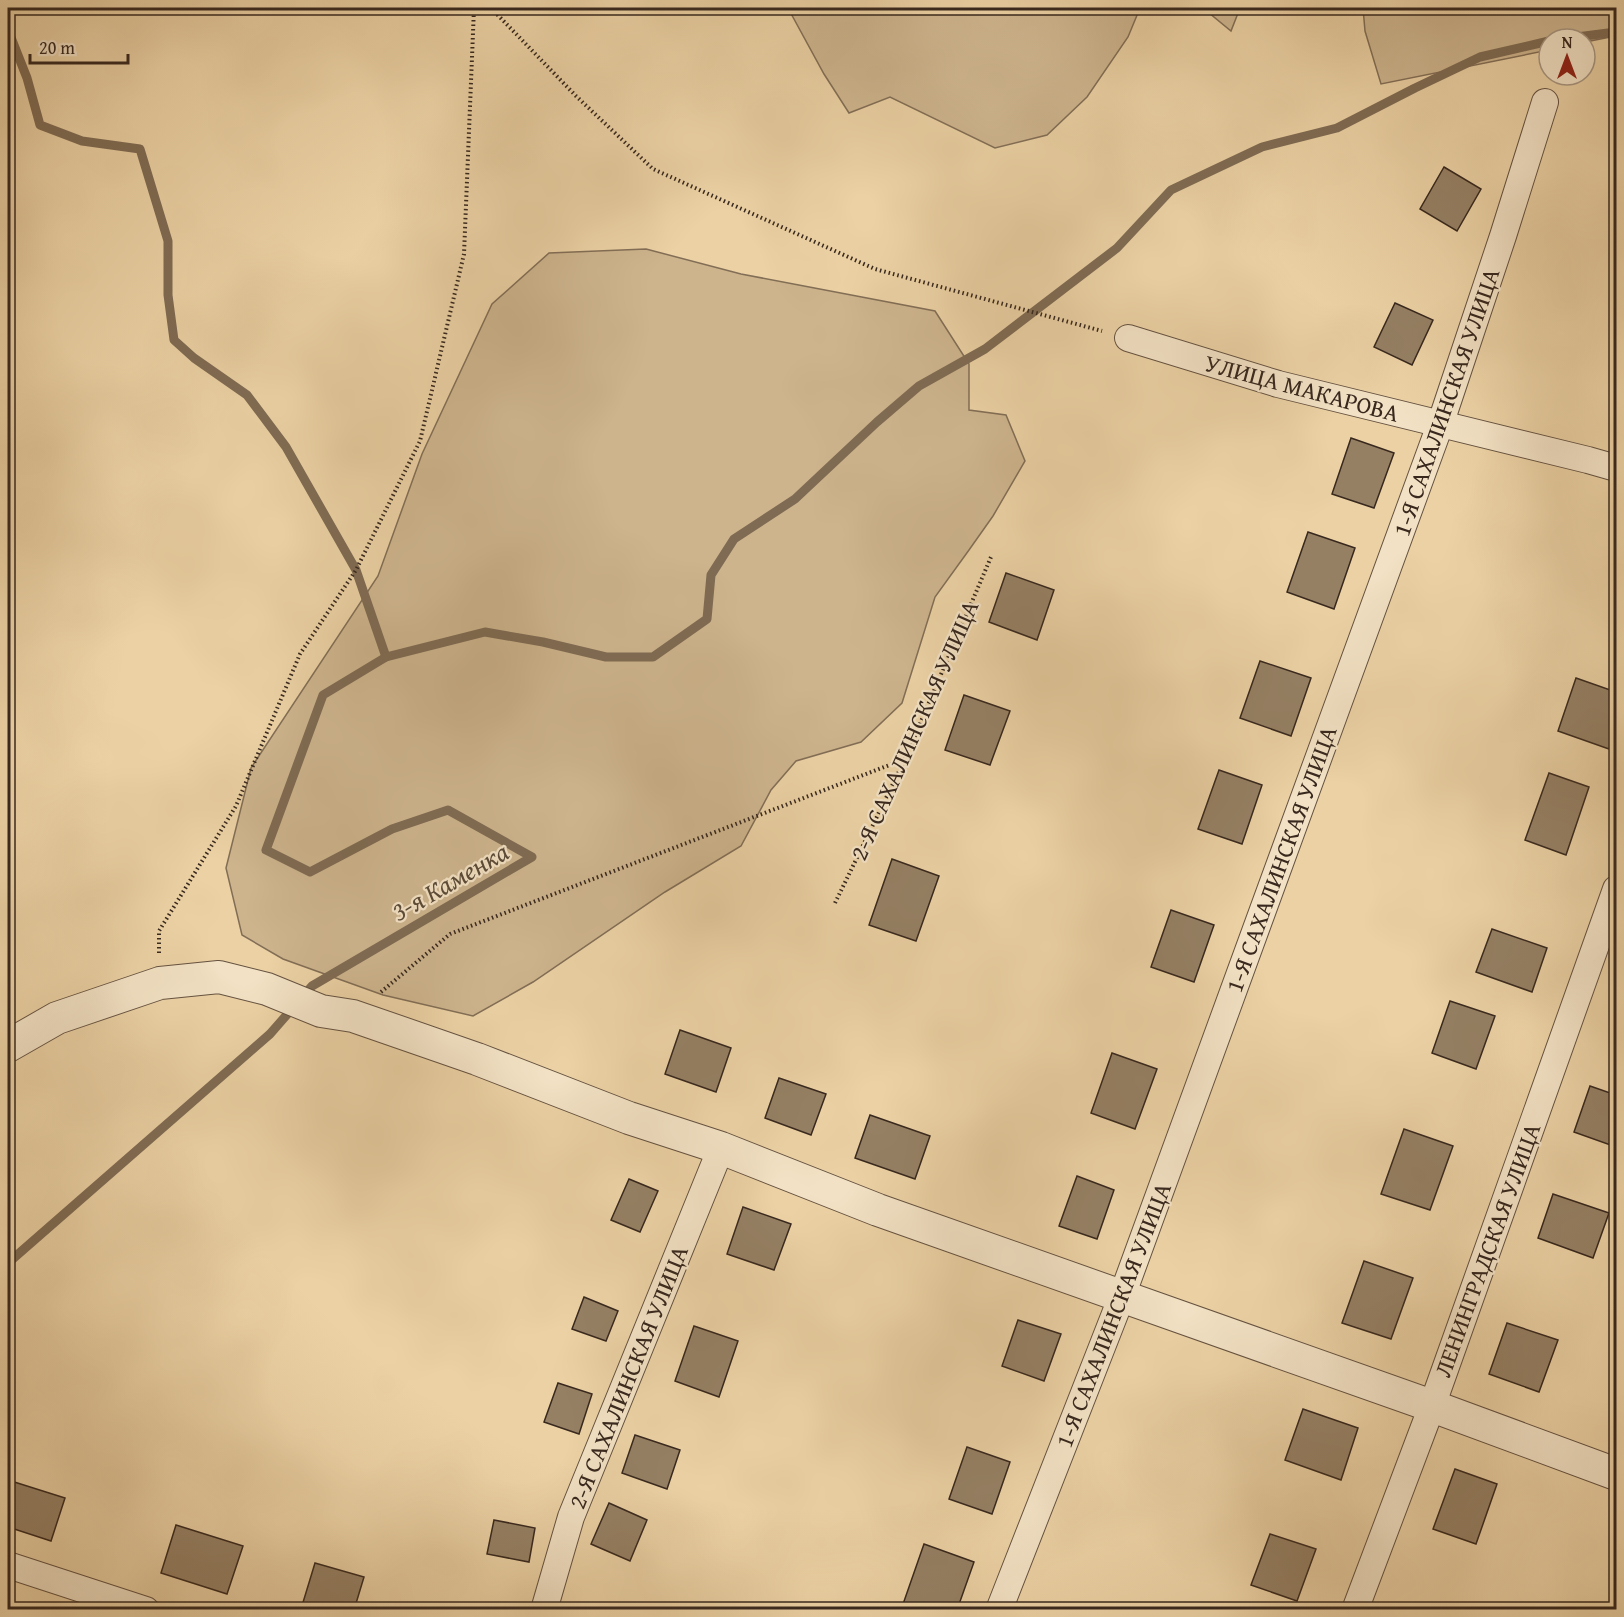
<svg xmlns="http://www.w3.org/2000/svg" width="1624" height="1617" font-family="'Gentium Book Plus',serif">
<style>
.green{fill:#cdb48d;stroke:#826e56;stroke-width:1.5}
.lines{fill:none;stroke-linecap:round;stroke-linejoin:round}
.stream{stroke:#7f6b53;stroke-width:9}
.building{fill:#958064;stroke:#38281e;stroke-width:1.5}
.minor-casing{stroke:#655240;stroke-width:28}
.tertiary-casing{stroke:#655240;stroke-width:34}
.path{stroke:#38281e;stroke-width:4;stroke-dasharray:1.5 3;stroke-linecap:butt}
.minor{stroke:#f2e1c4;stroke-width:26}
.tertiary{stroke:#f2e1c4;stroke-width:32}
.labels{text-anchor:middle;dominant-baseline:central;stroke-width:4.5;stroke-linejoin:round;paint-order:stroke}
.street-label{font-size:24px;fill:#38281e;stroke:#f2e1c4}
.water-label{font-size:26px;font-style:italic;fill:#5b4a38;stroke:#f2e1c4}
</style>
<rect width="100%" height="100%" fill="#ebd1a4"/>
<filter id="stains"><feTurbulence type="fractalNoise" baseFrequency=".00333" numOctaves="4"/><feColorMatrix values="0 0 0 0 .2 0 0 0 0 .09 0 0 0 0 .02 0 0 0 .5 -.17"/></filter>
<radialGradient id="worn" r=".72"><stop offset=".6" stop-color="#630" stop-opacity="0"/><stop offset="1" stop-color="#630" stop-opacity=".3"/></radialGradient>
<g class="green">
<path d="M788 8H1140L1128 37 1087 97 1047 135 995 148 890 97 849 113 824 74Z"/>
<path d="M1203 8H1240L1231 31Z"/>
<path d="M1363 8H1616V36L1585 42V39H1549V50L1381 84 1365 31Z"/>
<path d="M646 249 741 274 935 311 969 364V410L1006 415 1025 461 993 516 969 550 935 597 902 703 861 742 796 761 771 790 741 846 665 892 533 982 473 1016 383 995 283 959 242 935 226 868 251 768 378 576 422 454 492 304 549 253Z"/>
</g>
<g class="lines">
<g class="stream">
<path d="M8 30 27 78 40 125 82 141 140 149 168 241V295L174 340 194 358 247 395 286 447 356 570 386 657"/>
<path d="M1561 39 1616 32"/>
<path d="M8 1263 270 1034 312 986 532 857 448 810 392 829 310 872 266 850 323 695 386 657 485 632 543 642 606 657H653L707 619 711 575 734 539 795 499 877 422 919 386 985 349 1117 248 1171 190 1262 147 1337 128 1415 88 1480 57 1549 41"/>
</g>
</g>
<g class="building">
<path d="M1444 167 1481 189 1457 231 1420 209Z"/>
<path d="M1395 303 1433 320 1412 365 1374 347Z"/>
<path d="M1351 438 1394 453 1374 508 1332 494Z"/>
<path d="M1308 532 1355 548 1334 609 1287 592Z"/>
<path d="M1006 573 1054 590 1037 640 989 622Z"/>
<path d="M1260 661 1311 678 1291 736 1240 718Z"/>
<path d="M1576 678 1616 692V727L1609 749 1558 731Z"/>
<path d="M964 695 1010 711 990 765 945 750Z"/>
<path d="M1219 770 1262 785 1242 844 1198 829Z"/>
<path d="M1549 773 1589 787 1566 855 1525 840Z"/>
<path d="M892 859 939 876 916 941 869 925Z"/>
<path d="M1171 910 1214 925 1194 982 1151 967Z"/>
<path d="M1492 929 1547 948 1532 992 1476 972Z"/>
<path d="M1450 1001 1495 1016 1476 1069 1432 1053Z"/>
<path d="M680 1030 731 1048 716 1092 665 1074Z"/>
<path d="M1112 1053 1157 1069 1135 1129 1091 1113Z"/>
<path d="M779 1078 826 1094 811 1135 765 1118Z"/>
<path d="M1590 1086 1616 1095V1147L1574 1132Z"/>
<path d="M870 1115 930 1136 915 1179 855 1158Z"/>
<path d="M1404 1129 1453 1146 1430 1210 1381 1194Z"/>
<path d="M1077 1176 1114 1190 1097 1239 1059 1226Z"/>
<path d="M629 1179 658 1191 640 1232 611 1220Z"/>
<path d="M1553 1194 1609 1213 1593 1258 1538 1238Z"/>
<path d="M743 1207 791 1224 774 1270 727 1254Z"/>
<path d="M1364 1261 1413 1278 1391 1339 1342 1323Z"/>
<path d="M584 1297 618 1311 606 1341 572 1329Z"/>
<path d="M1018 1320 1061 1334 1044 1381 1002 1366Z"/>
<path d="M1507 1323 1558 1340 1539 1392 1489 1374Z"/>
<path d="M694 1326 738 1341 719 1397 675 1381Z"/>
<path d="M558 1383 592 1394 579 1434 544 1422Z"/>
<path d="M1303 1409 1358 1428 1341 1480 1285 1460Z"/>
<path d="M635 1435 680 1450 667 1489 622 1473Z"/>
<path d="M967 1447 1010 1462 992 1514 949 1499Z"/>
<path d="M1455 1469 1497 1484 1476 1544 1433 1529Z"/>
<path d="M8 1480 65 1498 51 1541 8 1527Z"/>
<path d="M609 1503 647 1520 630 1561 591 1544Z"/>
<path d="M494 1520 535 1528 529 1562 487 1554Z"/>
<path d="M176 1525 243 1546 227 1594 161 1573Z"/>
<path d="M1270 1534 1316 1549 1297 1601 1251 1585Z"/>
<path d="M924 1544 974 1562 957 1610H909L902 1607Z"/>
<path d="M315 1563 364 1577 354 1610 301 1609Z"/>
</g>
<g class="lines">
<g class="minor-casing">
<g id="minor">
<path d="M1128 338 1278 384 1588 460 1616 468"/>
<path d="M8 1565 146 1610"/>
<path d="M544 1610 571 1517 721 1148"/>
<path d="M999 1610 1122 1296 1440 425 1503 236 1545 102"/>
<path d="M1355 1610 1432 1406 1616 889"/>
</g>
</g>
<g class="tertiary-casing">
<path id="tertiary" d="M8 1046 57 1018 160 983 219 977 267 989 321 1011 353 1016 477 1059 629 1118 721 1148 878 1210 1432 1406 1616 1474"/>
</g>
<g class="path">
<path d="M491 8 576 96 653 169 875 269 1102 331"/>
<path d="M835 903 905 759 991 557"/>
<path d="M159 953V931L236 806 300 654 356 570 420 441 464 254 474 8"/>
<path d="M381 992 450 934 905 759"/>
</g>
<use href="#minor" class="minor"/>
<use href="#tertiary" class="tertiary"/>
</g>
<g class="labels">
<g class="street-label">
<text transform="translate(1302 388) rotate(15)">УЛИЦА МАКАРОВА</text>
<text transform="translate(1446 402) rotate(-71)">1-Я САХАЛИНСКАЯ УЛИЦА</text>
<text transform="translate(914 730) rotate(-66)">2-Я САХАЛИНСКАЯ УЛИЦА</text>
<text transform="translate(1281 859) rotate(-70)">1-Я САХАЛИНСКАЯ УЛИЦА</text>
<text transform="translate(1487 1250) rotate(-70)">ЛЕНИНГРАДСКАЯ УЛИЦА</text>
<text transform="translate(1113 1315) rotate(-69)">1-Я САХАЛИНСКАЯ УЛИЦА</text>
<text transform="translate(628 1377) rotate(-68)">2-Я САХАЛИНСКАЯ УЛИЦА</text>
</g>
<g class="water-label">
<text transform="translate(450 881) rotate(-30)">3-я Каменка</text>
</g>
</g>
<rect width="1624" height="1617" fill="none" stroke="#ebd1a4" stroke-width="30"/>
<rect x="9" y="9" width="1606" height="1599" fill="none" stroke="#38281e" stroke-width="3"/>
<rect x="15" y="15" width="1594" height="1587" fill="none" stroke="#38281e" stroke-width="1.5"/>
<g transform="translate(1567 57)"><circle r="28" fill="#f2e1c4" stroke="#a89782" stroke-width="1.5"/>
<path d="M0-4.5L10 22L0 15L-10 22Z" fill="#8f2418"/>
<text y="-9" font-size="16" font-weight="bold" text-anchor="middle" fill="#38281e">N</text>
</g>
<path d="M30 54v9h98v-9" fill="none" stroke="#38281e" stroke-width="3"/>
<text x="39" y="54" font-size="18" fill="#38281e" stroke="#f2e1c4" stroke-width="4.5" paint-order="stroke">20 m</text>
<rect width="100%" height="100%" filter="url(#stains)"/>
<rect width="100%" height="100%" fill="url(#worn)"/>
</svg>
